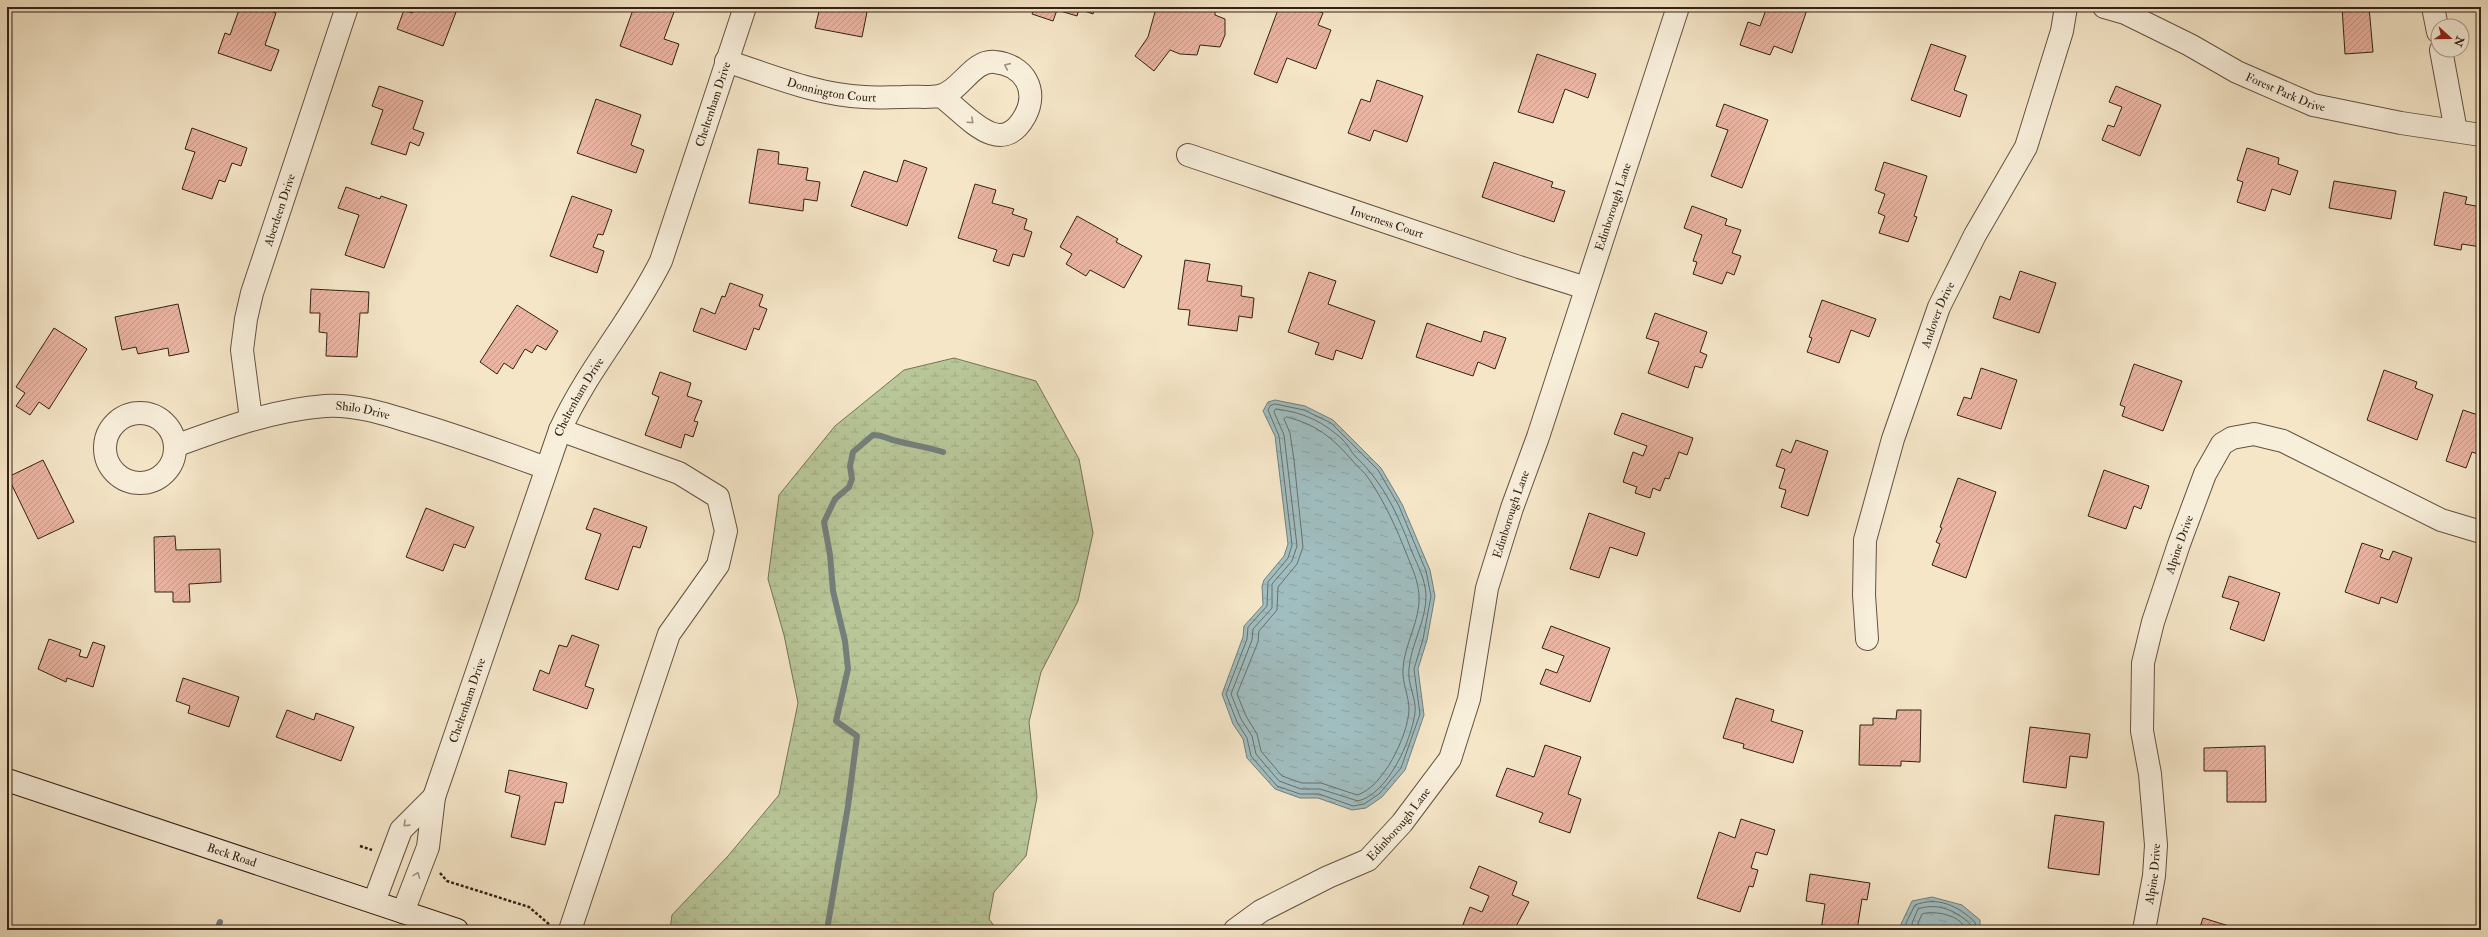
<svg xmlns="http://www.w3.org/2000/svg" width="2488" height="937" font-family="'IM FELL Double Pica',serif">
<style>
.wetland{fill:url(#wetland-marsh);stroke:#767456}
.water{fill:url(#water-ripples);stroke:#747f7b}
.lines{fill:none;stroke-linecap:round;stroke-linejoin:round}
.shore{stroke:#6a6f6a;stroke-width:1}
.stream{stroke:#747f7b;stroke-width:6}
.building{fill:url(#building-hatch);stroke:#332114}
.minor-casing{stroke:#645241;stroke-width:24}
.secondary-casing{stroke:#332114;stroke-width:24}
.path{stroke:#332114;stroke-width:2.5;stroke-dasharray:3 2;stroke-linecap:butt}
.minor{stroke:#f8efdb;stroke-width:22}
.secondary{stroke:#f8efdb;stroke-width:22}
.oneway{stroke:#9f9281}
.labels{text-anchor:middle;dominant-baseline:central;stroke-width:3.5;stroke-linejoin:round;paint-order:stroke}
.street-label{font-size:12px;fill:#332114;stroke:#f8efdb}
</style>
<defs>
<pattern id="wetland-marsh" width="20" height="14" patternUnits="userSpaceOnUse"><rect width="20" height="14" fill="#b8c698"/><path d="M1 5h8M5 5V1M11 12h8M15 12V8" fill="none" stroke="#9faa82"/></pattern>
<pattern id="water-ripples" width="26" height="14" patternUnits="userSpaceOnUse"><rect width="26" height="14" fill="#a0bdbf"/><path d="M2 4q2-2 4 0t4 0M15 11q2-2 4 0t4 0" fill="none" stroke="#8aa2a3"/></pattern>
<pattern id="building-hatch" width="6" height="6" patternUnits="userSpaceOnUse"><rect width="6" height="6" fill="#eab5a3"/><path d="M-1 1l2-2M0 6l6-6M5 7l2-2" fill="none" stroke="#c99b8b"/></pattern>
</defs>
<rect width="100%" height="100%" fill="#f5e6c8"/>
<filter id="stains"><feTurbulence type="fractalNoise" baseFrequency=".005" numOctaves="4"/><feColorMatrix values="0 0 0 0 .2 0 0 0 0 .09 0 0 0 0 .02 0 0 0 .5 -.17"/></filter>
<radialGradient id="worn" r=".72"><stop offset=".6" stop-color="#630" stop-opacity="0"/><stop offset="1" stop-color="#630" stop-opacity=".3"/></radialGradient>
<path class="wetland" d="M954 358 1036 381 1079 459 1093 533 1078 601 1041 672 1029 722 1037 797 1026 856 994 892 989 919 997 930H670L672 915 728 856 779 795 798 703 784 635 768 579 779 495 835 426 904 370Z"/>
<g class="water">
<path d="M1275 400 1305 406 1333 420 1381 468 1402 504 1430 570 1435 596 1427 640 1418 669 1424 715 1405 770 1382 797 1366 808 1352 810 1318 798H1300L1275 789 1247 758 1243 739 1233 724 1222 694 1243 637 1244 626 1263 605 1262 586 1264 580 1284 556 1288 544 1275 436 1263 411 1268 402Z"/>
<path d="M1932 897 1962 905 1980 920V930H1905L1901 924 1912 901Z"/>
</g>
<g class="lines">
<g class="shore">
<path d="M1275 404 1304 410 1331 423 1378 470 1399 506 1426 571 1431 596 1423 639 1414 669 1420 714 1401 768 1379 794 1364 804 1353 806 1319 794H1300L1277 786 1251 756 1247 738 1237 722 1226 694 1247 639 1248 627 1267 606 1268 582 1288 558 1292 545 1279 436 1268 410 1270 406Z"/>
<path d="M1276 409C1303 412 1324 422 1343 440 1348 445 1351 452 1356 457 1385 485 1398 515 1412 552 1418 566 1425 579 1426 595 1427 619 1410 647 1409 669 1407 684 1417 699 1415 713 1411 741 1388 794 1358 801L1320 789H1301L1279 781 1256 754 1252 736 1241 719 1231 694 1252 640 1253 629 1272 608V584L1292 561 1297 546 1284 435 1274 412Z"/>
<path d="M1287 417C1315 424 1332 437 1351 459 1356 466 1364 471 1369 479 1385 503 1396 527 1407 555 1412 568 1418 580 1419 595 1421 619 1404 645 1403 669 1402 683 1409 696 1409 710 1408 735 1383 788 1357 795L1321 783H1302L1282 776 1261 751 1257 734 1246 716 1237 694 1258 642 1259 631 1277 610 1278 587 1297 564 1303 547 1294 460 1290 433 1284 419Z"/>
<path d="M1908 930 1906 923 1915 905C1938 896 1958 906 1975 922L1976 930"/>
<path d="M1913 930 1912 923 1918 909C1937 902 1957 911 1970 924L1971 930"/>
<path d="M1919 930 1918 923 1922 914C1933 910 1963 915 1965 930"/>
</g>
<g class="stream">
<path d="M217 930 220 922"/>
<path d="M827 930 848 806 857 736 836 721 848 669 845 641 833 591 830 555 824 522 835 499 849 487 852 479 850 466 853 452 873 435C886 435 886 439 897 441 912 445 927 447 943 452"/>
</g>
</g>
<g class="building">
<path d="M240 7H259L276 13 265 45 279 50 271 71 218 53 225 33 230 35Z"/>
<path d="M415 7H458L443 46 397 29 404 10 412 13Z"/>
<path d="M634 7H661L674 12 664 39 679 44 672 65 620 46Z"/>
<path d="M820 7 832 9V7H868L862 37 815 28Z"/>
<path d="M1035 7H1095L1093 14 1079 9 1077 16 1057 10 1053 21 1032 14Z"/>
<path d="M1159 7H1215V15L1225 19V35L1220 47 1200 45 1197 55 1180 54 1170 50 1154 71 1135 56 1148 37 1155 12Z"/>
<path d="M1279 7H1307L1323 13 1318 25 1331 30 1316 69 1287 58 1277 83 1254 74Z"/>
<path d="M1767 7H1808L1792 53 1774 46 1770 55 1740 45 1748 22 1760 26Z"/>
<path d="M2342 7H2369L2373 52 2345 54Z"/>
<path d="M1931 44 1966 56 1954 90 1967 95 1960 117 1911 100Z"/>
<path d="M1537 54 1596 74 1588 98 1565 89 1553 123 1518 112Z"/>
<path d="M1377 80 1423 96 1407 142 1374 130 1370 141 1348 133 1361 99 1370 102Z"/>
<path d="M379 86 423 101 413 129 424 133 419 146 410 142 406 155 371 144 383 110 372 106Z"/>
<path d="M2116 86 2161 105 2140 156 2102 140 2108 125 2114 127 2122 107 2109 102Z"/>
<path d="M596 99 641 115 631 145 644 150 636 173 577 153Z"/>
<path d="M1724 104 1768 120 1742 188 1711 176 1728 130 1716 126Z"/>
<path d="M192 128 247 148 241 166 232 163 225 182 219 180 212 199 182 189 195 152 185 149Z"/>
<path d="M2247 148 2279 158 2278 164 2298 171 2290 195 2272 189 2265 211 2237 202 2243 182 2237 180Z"/>
<path d="M758 149 779 152 778 164 808 168 806 180 820 182 817 201 804 199 803 211 749 203Z"/>
<path d="M904 160 927 168 907 226 851 206 864 171 897 182Z"/>
<path d="M1494 162 1553 182 1551 187 1565 191 1554 222 1482 197Z"/>
<path d="M1884 162 1927 176 1914 216 1917 217 1908 242 1879 233 1885 216 1878 213 1885 194 1875 190Z"/>
<path d="M2334 181 2396 191 2391 219 2329 208Z"/>
<path d="M975 184 996 190 992 203 1014 209 1012 214 1027 219 1024 229 1032 232 1024 257 1013 254 1009 266 993 261 997 250 958 238Z"/>
<path d="M346 187 380 199 381 196 407 205 384 268 345 255 359 215 338 208Z"/>
<path d="M2444 192 2467 197 2465 204 2481 207V247L2462 244 2461 250 2434 245Z"/>
<path d="M572 196 612 210 603 235 598 234 593 247 604 251 597 273 550 256Z"/>
<path d="M1692 206 1727 219 1725 225 1741 230 1732 253 1741 256 1734 275 1727 272 1722 284 1693 274 1697 262 1693 261 1702 235 1684 228Z"/>
<path d="M1077 216 1118 239 1116 242 1142 256 1124 288 1090 270 1086 276 1066 264 1072 254 1060 247Z"/>
<path d="M1185 260 1210 264 1207 281 1242 286 1241 296 1254 298 1252 318 1239 316 1237 331 1188 325 1190 310 1178 309Z"/>
<path d="M2020 271 2056 283 2039 333 1993 318 2000 296 2010 300Z"/>
<path d="M1309 272 1336 281 1328 304 1375 321 1362 359 1336 350 1333 360 1315 354 1319 343 1288 332Z"/>
<path d="M730 283 763 295 759 306 767 309 759 330 754 328 746 350 693 331 701 308 715 314 722 296 725 297Z"/>
<path d="M311 289 369 292 368 313H360L357 357 326 356 327 333 319 332 320 313H310Z"/>
<path d="M1822 300 1876 319 1869 337 1851 330 1839 363 1807 352 1812 338 1809 337Z"/>
<path d="M178 304 189 352 169 356 168 348 138 354 136 347 122 350 115 317Z"/>
<path d="M517 305 558 331 546 350 537 345 532 353 525 349 513 369 504 363 497 374 480 362Z"/>
<path d="M1655 313 1707 332 1700 352 1707 355 1702 368 1695 366 1688 388 1648 373 1659 342 1646 338Z"/>
<path d="M1427 323 1481 342 1484 331 1506 338 1495 369 1478 362 1473 376 1416 357Z"/>
<path d="M54 328 87 349 49 409 39 402 30 415 16 406 25 393 16 387Z"/>
<path d="M2134 364 2182 381 2163 431 2122 416 2125 407 2120 405Z"/>
<path d="M1981 368 2017 380 2001 429 1957 415 1964 397 1971 399Z"/>
<path d="M2384 370 2417 382 2415 388 2433 395 2417 440 2367 420Z"/>
<path d="M660 372 691 383 687 396 702 401 694 421 698 422 693 437 685 434 681 448 645 435 659 397 652 394Z"/>
<path d="M2463 410 2481 416V455L2472 452 2466 468 2446 461Z"/>
<path d="M1622 413 1693 438 1687 455 1679 452 1669 479 1665 478 1660 491 1653 488 1650 498 1635 493 1637 487 1623 482 1633 452 1643 456 1647 446 1614 434Z"/>
<path d="M1796 440 1828 451 1808 516 1781 507 1786 490 1779 488 1785 469 1776 466 1782 449 1791 453Z"/>
<path d="M43 460 74 522 38 539 8 477Z"/>
<path d="M2104 470 2149 486 2141 509 2134 506 2126 529 2088 516Z"/>
<path d="M1958 478 1996 492 1966 578 1932 565 1940 544 1936 542 1942 528 1940 527Z"/>
<path d="M426 508 474 527 465 548 454 544 443 571 406 557Z"/>
<path d="M594 508 647 527 640 548 633 546 618 590 585 579 601 534 586 529Z"/>
<path d="M1589 513 1645 533 1637 556 1610 547 1599 578 1570 569Z"/>
<path d="M175 536 176 550 220 549 221 582 189 584 190 602H173V592H155L154 537Z"/>
<path d="M2362 543 2383 550 2380 557 2389 560 2393 551 2412 558 2397 603 2381 597 2379 604 2345 592Z"/>
<path d="M2229 576 2280 593 2264 641 2230 629 2239 602 2222 597Z"/>
<path d="M1551 626 1610 648 1590 702 1540 684 1546 669 1557 673 1564 656 1542 648Z"/>
<path d="M572 635 599 645 585 686 594 689 587 709 533 690 540 670 549 674 559 645 567 647Z"/>
<path d="M49 639 81 650 79 656 87 658 93 642 105 646 93 687 67 678 66 682 38 669Z"/>
<path d="M183 678 239 697 229 727 188 713 190 706 176 701Z"/>
<path d="M1736 698 1774 710 1771 721 1803 731 1793 763 1743 748 1744 744 1723 738Z"/>
<path d="M287 710 314 720 316 713 354 727 341 761 276 737Z"/>
<path d="M1897 710H1921L1920 762 1901 761V766L1859 765 1860 725H1873V718L1896 719Z"/>
<path d="M2030 727 2090 734 2087 758 2070 756 2066 788 2023 782Z"/>
<path d="M1545 745 1581 757 1568 794 1581 799 1570 833 1539 822 1543 813 1496 796 1507 768 1534 777Z"/>
<path d="M2265 746 2266 802H2227V771H2204V748Z"/>
<path d="M509 770 567 783 563 803 555 802 545 845 511 837 520 796 505 792Z"/>
<path d="M2055 815 2104 822 2099 875 2048 868Z"/>
<path d="M1741 819 1775 830 1767 855 1756 852 1751 868 1758 870 1753 887 1749 886 1740 912 1697 898 1719 832 1735 838Z"/>
<path d="M1479 866 1517 882 1512 895 1529 902 1514 930H1470L1462 927 1470 907 1482 912 1489 896 1470 888Z"/>
<path d="M1810 874 1870 883 1867 900 1862 899 1857 930H1821L1825 904 1806 901Z"/>
<path d="M2203 918 2242 930H2199Z"/>
</g>
<g class="lines">
<g class="minor-casing">
<g id="minor">
<path id="s1" d="M2104 7 2125 13 2190 45 2237 72 2313 105 2401 123 2481 135"/>
<path d="M2433 7 2438 32"/>
<path d="M2441 50 2456 131"/>
<path id="s2" d="M726 61C770 75 816 95 864 97 877 98 890 97 903 97 915 96 928 98 939 96 960 93 972 59 995 62 1024 65 1039 90 1025 116 1000 161 966 114 941 96"/>
<path id="s3" d="M1188 155 1519 267 1586 288"/>
<circle cx="140" cy="448" r="35"/>
<path id="s4" d="M251 419 242 350 246 319 252 293 347 7"/>
<path d="M560 430 679 473 718 497 726 531 718 565 669 634 570 930"/>
<path id="s5" d="M175 446C224 428 273 410 325 406 355 404 385 414 414 423 459 436 502 452 546 468"/>
<path id="s6" d="M1867 639 1864 595 1865 540 1893 439 1939 307 1975 235 2026 147 2062 31 2066 7"/>
<path d="M374 902 401 830 434 797"/>
<path id="s7" d="M403 912 428 847 434 797 560 430C587 370 632 320 661 261L745 7"/>
<path id="s8" d="M1235 930 1261 911 1328 877 1368 860 1402 823 1450 759 1469 699 1487 588 1512 508 1538 437 1678 7"/>
<path id="s9" d="M2144 930 2154 876 2156 845 2150 774 2142 731 2143 663 2153 622 2179 544 2205 474 2222 444 2232 438 2254 434 2283 441 2441 520 2481 532"/>
</g>
</g>
<g class="secondary-casing">
<g id="secondary">
<path id="s10" d="M7 780 457 930"/>
</g>
</g>
<g class="path">
<path d="M360 846 372 850"/>
<path d="M440 873 447 881 529 907 550 925"/>
</g>
<use href="#minor" class="minor"/>
<use href="#secondary" class="secondary"/>
</g>
<defs><path id="oneway-chevron" d="M-2-3.5L2.5 0L-2 3.5" fill="none" stroke-width="1.6" stroke-linecap="round" stroke-linejoin="round"/></defs>
<g class="oneway">
<use href="#oneway-chevron" transform="translate(1007 66) rotate(-156)"/>
<use href="#oneway-chevron" transform="translate(971 121) rotate(42)"/>
<use href="#oneway-chevron" transform="translate(406 824) rotate(136)"/>
<use href="#oneway-chevron" transform="translate(417 875) rotate(-69)"/>
</g>
<g class="labels">
<g class="street-label">
<text stroke="none"><textPath href="#s2" startOffset="110">Donnington Court</textPath></text>
<text stroke="none"><textPath href="#s1" startOffset="201">Forest Park Drive</textPath></text>
<text stroke="none"><textPath href="#s7" startOffset="870">Cheltenham Drive</textPath></text>
<text stroke="none"><textPath href="#s8" startOffset="858">Edinborough Lane</textPath></text>
<text stroke="none"><textPath href="#s4" startOffset="215">Aberdeen Drive</textPath></text>
<text stroke="none"><textPath href="#s3" startOffset="210">Inverness Court</textPath></text>
<text stroke="none"><textPath href="#s6" startOffset="336">Andover Drive</textPath></text>
<text stroke="none"><textPath href="#s7" startOffset="546">Cheltenham Drive</textPath></text>
<text stroke="none"><textPath href="#s5" startOffset="194">Shilo Drive</textPath></text>
<text stroke="none"><textPath href="#s8" startOffset="534">Edinborough Lane</textPath></text>
<text stroke="none"><textPath href="#s9" startOffset="393">Alpine Drive</textPath></text>
<text stroke="none"><textPath href="#s7" startOffset="222">Cheltenham Drive</textPath></text>
<text stroke="none"><textPath href="#s8" startOffset="198">Edinborough Lane</textPath></text>
<text stroke="none"><textPath href="#s10" startOffset="237">Beck Road</textPath></text>
<text stroke="none"><textPath href="#s9" startOffset="57">Alpine Drive</textPath></text>
</g>
</g>
<rect width="2488" height="937" fill="none" stroke="#f5e6c8" stroke-width="24"/>
<rect x="8" y="8" width="2472" height="921" fill="none" stroke="#332114" stroke-width="2"/>
<rect x="12" y="12" width="2464" height="913" fill="none" stroke="#332114"/>
<g transform="translate(2450 38) rotate(111)"><circle r="19" fill="#f8efdb" stroke="#a99d8b"/>
<path d="M0-3L7 15L0 10L-7 15Z" fill="#8f2418"/>
<text y="-6" font-size="11" font-weight="bold" text-anchor="middle" fill="#332114">N</text>
</g>
<rect width="100%" height="100%" filter="url(#stains)"/>
<rect width="100%" height="100%" fill="url(#worn)"/>
</svg>
